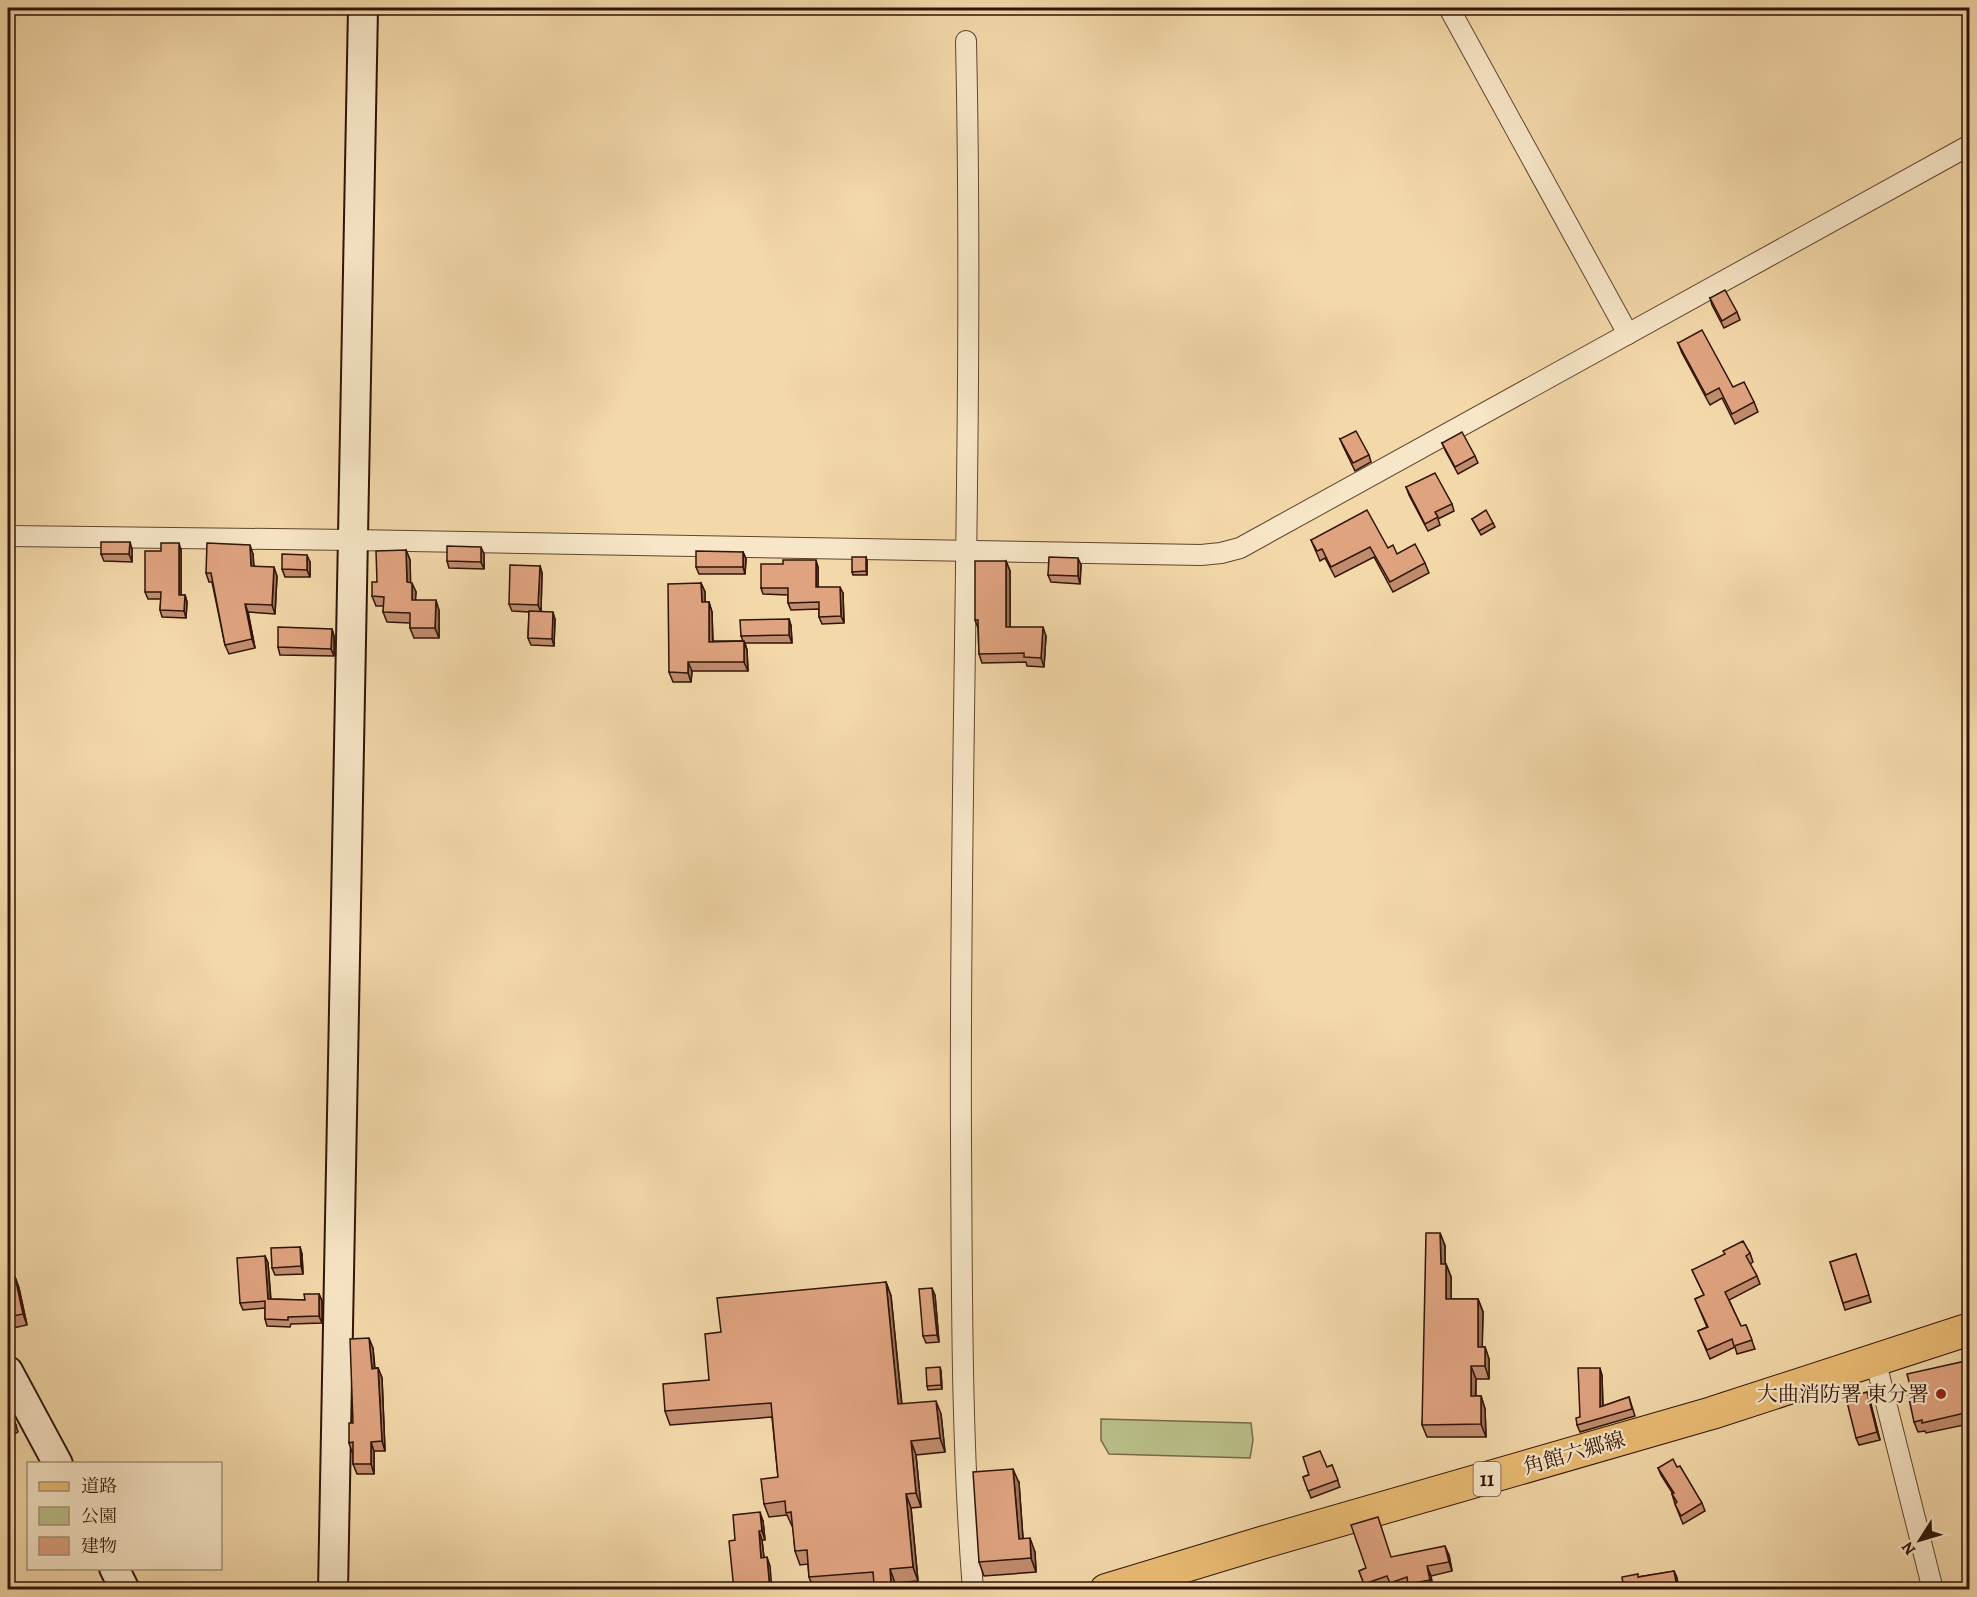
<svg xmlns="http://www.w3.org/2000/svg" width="1977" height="1597" font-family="Alegreya,'Noto Serif JP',serif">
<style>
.green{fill:#babf89;stroke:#756a48;stroke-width:1.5}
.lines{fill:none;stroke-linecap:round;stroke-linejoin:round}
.street-casing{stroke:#61452f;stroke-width:22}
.secondary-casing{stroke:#301406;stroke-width:32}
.primary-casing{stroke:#301406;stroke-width:34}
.street{stroke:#f7e6c7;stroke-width:20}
.secondary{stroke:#f7e6c7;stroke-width:28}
.primary{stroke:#eabc74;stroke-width:32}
.wall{fill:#c08c6e;stroke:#301406;stroke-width:1.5}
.shaded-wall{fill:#9c725a;stroke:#301406;stroke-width:1.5}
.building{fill:#dfa380;stroke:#301406;stroke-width:1.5}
.poi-dot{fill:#8f2418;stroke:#f7e6c7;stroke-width:2}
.labels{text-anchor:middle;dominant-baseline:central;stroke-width:4.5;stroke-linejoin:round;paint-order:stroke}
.shield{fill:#f7e6c7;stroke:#6c5340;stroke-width:1.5}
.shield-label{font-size:20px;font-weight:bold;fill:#301406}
.poi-label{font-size:21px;fill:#301406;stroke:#f7e6c7;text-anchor:end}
.street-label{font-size:21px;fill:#301406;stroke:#f7e6c7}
</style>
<rect width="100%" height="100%" fill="#f3d8a9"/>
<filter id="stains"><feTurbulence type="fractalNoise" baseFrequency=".00333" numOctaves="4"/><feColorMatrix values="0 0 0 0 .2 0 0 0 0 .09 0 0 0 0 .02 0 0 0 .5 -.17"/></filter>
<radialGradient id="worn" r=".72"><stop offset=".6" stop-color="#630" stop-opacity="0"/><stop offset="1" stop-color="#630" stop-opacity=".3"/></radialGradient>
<path class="green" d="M1101 1419 1251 1423 1253 1440 1250 1458 1109 1454 1101 1440Z"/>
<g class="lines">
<g class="street-casing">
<g id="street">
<path d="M1449 8 1628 334"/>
<path d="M966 41C974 407 959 773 961 1138 962 1289 961 1440 973 1590"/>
<path d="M8 536 352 540 1201 555 1221 553 1240 548 1970 145"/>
<path d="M1875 1359 1933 1590"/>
</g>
</g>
<g class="secondary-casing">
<g id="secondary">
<path d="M8 1371 58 1464"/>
<path d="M114 1568 125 1590"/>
<path d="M333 1590 363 8"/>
</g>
</g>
<g class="primary-casing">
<path id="primary" d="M1106 1590 1261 1543 1712 1413 1970 1329"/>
</g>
<use href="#street" class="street"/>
<use href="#secondary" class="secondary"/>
<use href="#primary" class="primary"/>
</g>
<g class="wall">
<path d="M1710 298 1737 312 1740 320 1724 328 1712 305Z"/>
<path d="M1678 343 1733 387 1754 402 1758 412 1735 424 1722 398 1710 405 1682 353Z"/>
<path d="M1340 439 1369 455 1371 462 1355 471 1343 446Z"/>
<path d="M1442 443 1475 456 1478 463 1458 474 1445 450Z"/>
<path d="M1406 487 1452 504 1454 511 1438 519 1440 525 1428 531 1409 495Z"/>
<path d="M1472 519 1493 523 1495 527 1481 535Z"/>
<path d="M1311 540 1388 548 1397 554 1425 563 1429 573 1393 592 1374 557 1335 577 1325 558 1320 561Z"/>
<path d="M132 549V562L104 561 101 554Z"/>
<path d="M181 550V595H185L187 602 186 618 162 617 160 610 161 599H148L145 592Z"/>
<path d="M406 550 410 560V582L416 592 415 600 439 610V638H414L410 628V623L387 622 383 612 384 606H376L372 596 377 582Z"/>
<path d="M743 552 746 559 745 574H699L696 567Z"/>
<path d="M253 554 254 566 277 576 275 614 248 612 255 648 229 654 225 645 212 582H209L206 573Z"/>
<path d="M484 554V569L449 568 447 561Z"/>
<path d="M866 557 867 561V575H853L852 572Z"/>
<path d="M1006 561 1010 571V627L1046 636 1044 667 1027 666 1026 662 982 663 979 654 978 628 975 620Z"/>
<path d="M310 562V577H285L282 569Z"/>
<path d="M1081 565 1080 584 1051 582 1048 575Z"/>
<path d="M540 566 542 573 541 611 555 619 554 646 531 645 528 638 529 612 512 611 509 604Z"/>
<path d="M818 567V587L843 593 844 623 822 624 819 617V609L791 610 788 603V595L763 594 761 588Z"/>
<path d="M701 583 705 592V602H709L712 612 713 641H743L741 636 789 619 791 626 792 643H745L747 650 748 671H692L691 682H673L669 672Z"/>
<path d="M332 629 334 636V656L280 655 278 647Z"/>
<path d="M1440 1233 1445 1246V1264H1446L1451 1277V1299H1478L1483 1312 1482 1347H1485L1489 1359V1379H1476V1396H1481L1485 1409 1486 1437H1427L1422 1425Z"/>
<path d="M300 1247 302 1254 303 1274 275 1275 272 1268Z"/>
<path d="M1750 1253 1753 1262 1750 1264 1757 1276 1760 1284 1729 1300 1741 1326 1746 1325 1755 1349 1737 1354 1735 1347 1710 1359 1698 1331 1707 1327 1695 1299 1704 1295 1692 1270Z"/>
<path d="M1856 1254 1871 1302 1845 1310 1830 1262Z"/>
<path d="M265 1256 268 1263 271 1299 305 1300 319 1294 322 1301V1323L291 1324 290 1327 267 1326 265 1319V1308L243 1310 240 1303Z"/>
<path d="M15 1277 19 1288 27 1325 8 1329V1278Z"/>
<path d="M886 1282 891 1296 902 1404 941 1414 945 1452 916 1455 921 1507 911 1508 918 1581 895 1583V1590H876L874 1586 832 1590H814L809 1577 808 1564 800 1565 795 1551 793 1526H792L787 1515 769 1517 764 1504 778 1477 772 1417 670 1425 665 1411 709 1380 721 1332Z"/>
<path d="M935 1295 939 1342 926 1343 923 1336Z"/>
<path d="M373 1348 375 1368H378L382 1378 385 1451H374V1474H357L353 1464V1452H352L349 1443Z"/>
<path d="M1970 1360V1418H1968L1969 1424 1926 1433 1925 1431 1918 1432 1914 1422 1912 1393Z"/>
<path d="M941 1371 942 1389 928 1390 927 1386Z"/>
<path d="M1602 1375 1603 1406 1629 1397 1635 1416 1580 1432 1577 1425Z"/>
<path d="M1867 1392 1880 1440 1859 1445 1856 1438Z"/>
<path d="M8 1410 16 1425 18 1432 8 1438Z"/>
<path d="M1332 1465 1340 1487 1311 1498 1303 1477Z"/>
<path d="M1677 1467 1702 1503 1705 1511 1683 1524 1675 1504 1672 1494H1673L1661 1475 1658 1468Z"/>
<path d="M1019 1483 1023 1538 1035 1552 1036 1572 984 1576 979 1562Z"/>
<path d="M763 1521 765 1540H762L764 1558 770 1566 735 1540Z"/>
<path d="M1449 1555 1452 1571 1431 1576 1433 1589 1410 1590 1409 1587 1402 1590H1392L1391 1586 1379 1590H1366L1359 1571 1392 1557Z"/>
<path d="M1674 1571 1677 1578 1679 1590H1624L1638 1577Z"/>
</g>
<g class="shaded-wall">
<path d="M130 542 132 549V562L129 554Z"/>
<path d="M179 543 181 550V602L179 595Z"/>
<path d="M250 545 253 554 254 575 251 566Z"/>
<path d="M481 547 484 554V569L481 562Z"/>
<path d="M406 550 410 560 411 592 407 582Z"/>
<path d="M743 552 746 559 745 574 743 567Z"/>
<path d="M307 555 310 562V577L307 570Z"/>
<path d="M866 557 867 561V575L866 571Z"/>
<path d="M1078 558 1081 565 1080 584 1078 576Z"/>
<path d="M816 560 818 567V594L816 587Z"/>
<path d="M1006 561 1010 571V636L1006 627Z"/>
<path d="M540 566 542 573 541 612 538 605Z"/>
<path d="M274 567 277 576 275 614 272 605Z"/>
<path d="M412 583 416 592 415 610 412 600Z"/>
<path d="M701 583 705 592V611L702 602Z"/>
<path d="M840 587 843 593 844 623 841 616Z"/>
<path d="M185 595 187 602 186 618 184 611Z"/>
<path d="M436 600 439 610V638L435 628Z"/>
<path d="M709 602 712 612 713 651 709 642Z"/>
<path d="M245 604 248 612 255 648 252 639Z"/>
<path d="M553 612 555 619 554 646 552 639Z"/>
<path d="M789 619 791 626 792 643 789 635Z"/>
<path d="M1043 627 1046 636 1044 667 1041 658Z"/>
<path d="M332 629 334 636V656L331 649Z"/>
<path d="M744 641 747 650 748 671 744 662Z"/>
<path d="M688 662 692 671 691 682 688 673Z"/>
<path d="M1440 1233 1445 1246V1277L1441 1264Z"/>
<path d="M300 1247 302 1254 303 1274 301 1266Z"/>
<path d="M265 1256 268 1263 271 1306 268 1299Z"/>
<path d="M1446 1264 1451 1277V1312L1446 1299Z"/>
<path d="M15 1277 19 1288 27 1325 23 1314Z"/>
<path d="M886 1282 891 1296 903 1418 898 1404Z"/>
<path d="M932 1288 935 1295 939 1342 937 1335Z"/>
<path d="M319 1294 322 1301V1323L319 1316Z"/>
<path d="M1478 1299 1483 1312 1482 1359 1478 1347Z"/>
<path d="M369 1338 373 1348 375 1378 372 1369Z"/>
<path d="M1485 1347 1489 1359V1379L1485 1366Z"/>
<path d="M1471 1366 1476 1379 1475 1409 1471 1396Z"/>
<path d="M940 1367 941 1371 942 1389 941 1385Z"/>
<path d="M378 1368 382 1378 385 1451 382 1441Z"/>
<path d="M1600 1368 1602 1375 1603 1414 1600 1407Z"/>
<path d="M1867 1392 1870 1400 1880 1440 1877 1432Z"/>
<path d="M1481 1396 1485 1409 1486 1437 1481 1424Z"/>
<path d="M936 1401 941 1414 945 1452 940 1438Z"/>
<path d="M911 1441 916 1455 921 1507 916 1493Z"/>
<path d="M371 1442 374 1451V1474L371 1464Z"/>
<path d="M1013 1469 1019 1483 1024 1553 1019 1539Z"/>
<path d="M906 1494 911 1508 918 1581 913 1567Z"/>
<path d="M760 1512 763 1521 765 1540 762 1531Z"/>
<path d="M759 1531 762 1540 765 1567 761 1558Z"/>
<path d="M1030 1538 1035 1552 1036 1572 1031 1558Z"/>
<path d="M1445 1546 1449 1555 1452 1571 1449 1562Z"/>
<path d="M767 1557 770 1566 772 1590H770Z"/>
<path d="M1427 1566 1431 1576 1433 1589 1430 1580Z"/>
<path d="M890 1569 895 1583V1590H894L891 1583Z"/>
<path d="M1674 1571 1677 1578 1679 1590 1677 1587Z"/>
</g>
<g class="building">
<path d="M1725 290 1737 312 1722 321 1710 298Z"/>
<path d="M1702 330 1733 387 1744 382 1754 402 1732 414 1719 388 1706 395 1678 343Z"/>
<path d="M1356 431 1369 455 1353 463 1340 439Z"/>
<path d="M1462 432 1475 456 1455 467 1442 443Z"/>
<path d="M1435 473 1452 504 1435 512 1438 517 1425 524 1406 487Z"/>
<path d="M1367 510 1388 548 1393 545 1397 554 1415 544 1425 563 1390 582 1370 547 1331 567 1322 549 1317 551 1311 540Z"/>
<path d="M1486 510 1493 523 1479 531 1472 519Z"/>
<path d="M101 542H130L129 554H101Z"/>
<path d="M161 543H179V595H185L184 611 160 610 161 592H145V551H161Z"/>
<path d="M207 543 250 545 251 566 274 567 272 605 245 604 252 639 225 645 211 573H206Z"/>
<path d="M447 546 481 547V562L447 561Z"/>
<path d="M406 550 407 582 412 583V600H436L435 628H410V613L383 612 384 597 372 596V582H377L376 551Z"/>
<path d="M696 551 743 552V567H696Z"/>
<path d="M282 554 307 555V570L282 569Z"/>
<path d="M852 557H866V571L852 572Z"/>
<path d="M1049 557 1078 558V576L1048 575Z"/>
<path d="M783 560H816V587H840L841 616 819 617V602L788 603V588H761V564H783Z"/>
<path d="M975 561H1006V627H1043L1041 658 1024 657V653L979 654 978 620H975Z"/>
<path d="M510 565 540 566 538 605 509 604Z"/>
<path d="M701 583 702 602H709V642L744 641V662H688V673L669 672 668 584Z"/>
<path d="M529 611 553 612 552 639 528 638Z"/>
<path d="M789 619V635L741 636 740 620Z"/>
<path d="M278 627 332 629 331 649 278 647Z"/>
<path d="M1426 1233H1440L1441 1264H1446V1299H1478V1347H1485V1366H1471V1396H1481V1424L1422 1425Z"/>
<path d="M1743 1241 1750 1253 1746 1256 1757 1276 1725 1292 1741 1326 1746 1325 1752 1340 1734 1346 1732 1339 1707 1350 1698 1331 1708 1327 1695 1299 1704 1295 1692 1270 1725 1254 1723 1251Z"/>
<path d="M300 1247 301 1266 272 1268 271 1248Z"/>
<path d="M1856 1254 1869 1295 1843 1303 1830 1262Z"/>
<path d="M265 1256 268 1299 305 1300 304 1294H319V1316L288 1317V1320L265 1319V1301L240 1303 237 1258Z"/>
<path d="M15 1277 23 1314 8 1317V1278Z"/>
<path d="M886 1282 898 1404 936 1401 940 1438 911 1441 916 1493 906 1494 913 1567 890 1569 891 1583 874 1584 873 1572 809 1577 807 1550 795 1551 791 1512 786 1513 785 1501 764 1504 761 1479 778 1477 771 1403 665 1411 663 1384 709 1380 705 1334 721 1332 717 1298Z"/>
<path d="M932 1288 937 1335 923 1336 919 1289Z"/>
<path d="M369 1338 372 1369 378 1368 382 1441 371 1442V1464H353V1442L349 1443V1423H353L350 1339Z"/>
<path d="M1970 1360V1406L1964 1407 1965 1413 1922 1423V1420L1914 1422 1908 1394 1912 1393 1907 1374Z"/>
<path d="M940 1367 941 1385 927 1386 926 1368Z"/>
<path d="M1578 1368H1600V1407L1629 1397 1632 1409 1577 1425 1576 1418 1580 1417Z"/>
<path d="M1867 1392 1877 1432 1856 1438 1846 1398Z"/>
<path d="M8 1410 16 1425 8 1429Z"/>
<path d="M1320 1451 1327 1467 1332 1465 1338 1480 1308 1491 1303 1477 1309 1475 1303 1457Z"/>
<path d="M1673 1459 1677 1467 1680 1466 1702 1503 1681 1516 1675 1504 1677 1502 1672 1494 1674 1493 1658 1468Z"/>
<path d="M1013 1469 1019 1539 1030 1538 1031 1558 979 1562 973 1472Z"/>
<path d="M760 1512 762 1531H759L761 1558 767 1557 770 1590H734L729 1541 735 1540 733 1515Z"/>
<path d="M1378 1517 1391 1557 1445 1546 1449 1562 1427 1566 1430 1580 1408 1584 1407 1577 1390 1583 1387 1576 1364 1584 1359 1571 1366 1568 1351 1525Z"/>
<path d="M1674 1571 1677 1587 1663 1590H1624L1622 1577 1638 1574V1577Z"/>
<path d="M1737 1586 1738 1590H1722Z"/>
</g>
<circle class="poi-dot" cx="1941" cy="1394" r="6"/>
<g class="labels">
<rect class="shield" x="1473.5" y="1462" width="27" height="34" rx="4.5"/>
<g class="shield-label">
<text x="1487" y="1479">11</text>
</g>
<g class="poi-label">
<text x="1929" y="1394">大曲消防署 東分署</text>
</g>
<g class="street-label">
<text transform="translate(1574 1453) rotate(-16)">角館六郷線</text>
</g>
</g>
<rect width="1977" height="1597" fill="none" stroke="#f3d8a9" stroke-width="30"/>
<rect x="9" y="9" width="1959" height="1579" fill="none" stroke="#301406" stroke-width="3"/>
<rect x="15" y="15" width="1947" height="1567" fill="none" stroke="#301406" stroke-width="1.5"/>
<rect x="27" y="1462" width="195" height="108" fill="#f7e6c7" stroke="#a7927a" stroke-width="1.5"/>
<rect x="39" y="1482" width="30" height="9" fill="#eabc74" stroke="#a7927a" stroke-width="1.5"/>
<text x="81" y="1492" font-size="18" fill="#301406">道路</text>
<rect x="39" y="1507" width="30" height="18" fill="#babf89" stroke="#a7927a" stroke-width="1.5"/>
<text x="81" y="1522" font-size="18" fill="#301406">公園</text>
<rect x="39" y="1537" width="30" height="18" fill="#dfa380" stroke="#a7927a" stroke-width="1.5"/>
<text x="81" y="1552" font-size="18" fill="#301406">建物</text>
<g transform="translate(1920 1540) rotate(233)" stroke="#f7e6c7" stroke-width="4.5" paint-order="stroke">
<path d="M0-4.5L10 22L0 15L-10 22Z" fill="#301406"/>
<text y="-9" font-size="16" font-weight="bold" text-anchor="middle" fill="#301406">N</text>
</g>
<rect width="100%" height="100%" filter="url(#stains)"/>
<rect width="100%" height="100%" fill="url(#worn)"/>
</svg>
